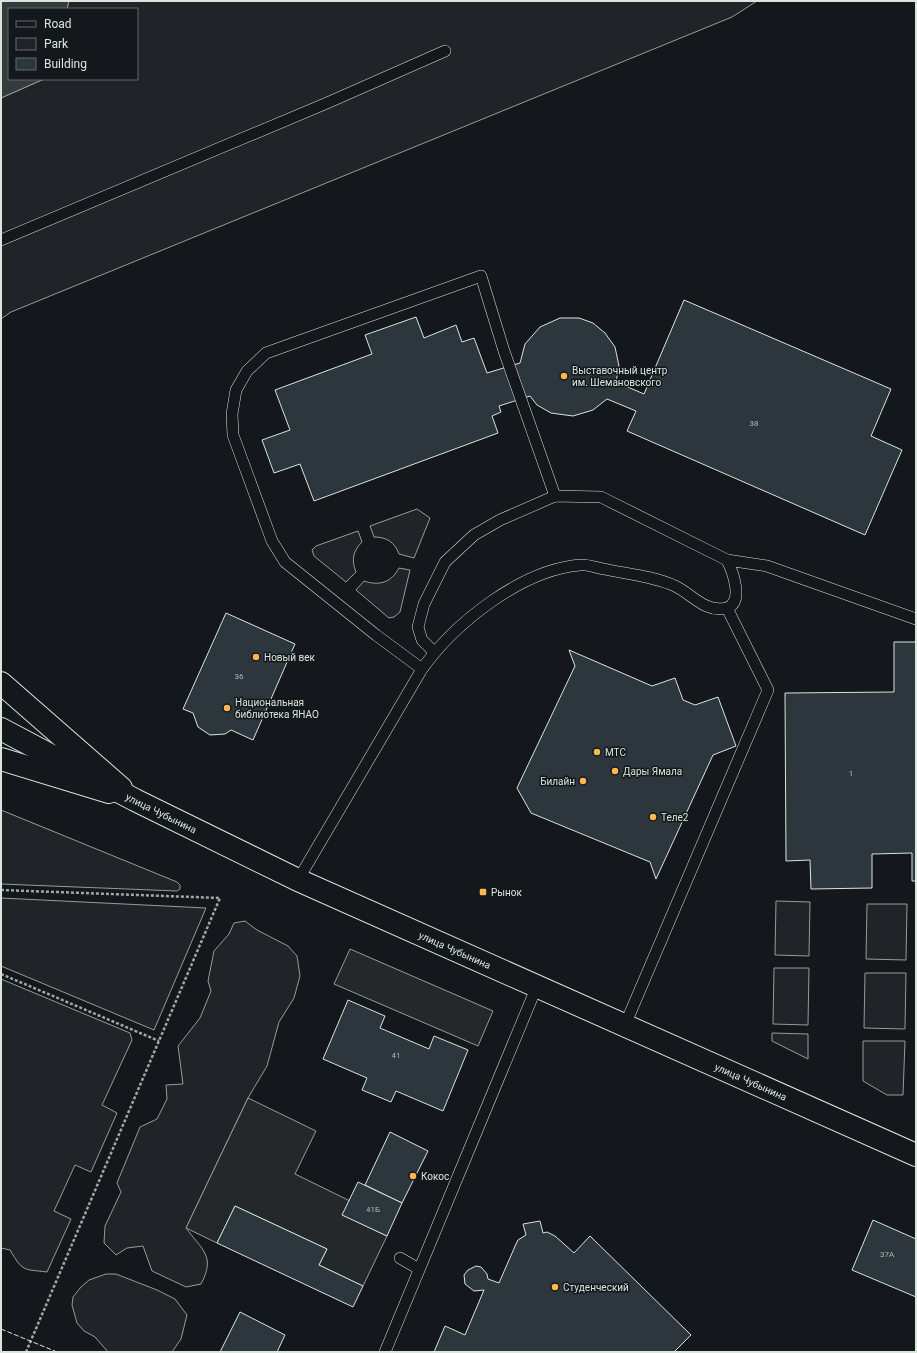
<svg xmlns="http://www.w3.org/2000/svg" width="917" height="1353" font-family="Roboto,sans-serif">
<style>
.green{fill:#202428;stroke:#939e99}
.parking{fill:#24282b;stroke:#939e99}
.water{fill:#363b3e;stroke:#939e99}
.building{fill:#2c363c;stroke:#d8e6dc}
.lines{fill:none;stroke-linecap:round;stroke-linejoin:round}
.service-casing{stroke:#d8e6dc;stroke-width:12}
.tertiary-casing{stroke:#d8e6dc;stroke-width:24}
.secondary-casing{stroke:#d8e6dc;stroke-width:24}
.path{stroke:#9da8a2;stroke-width:2.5;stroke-dasharray:3 2;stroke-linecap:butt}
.service{stroke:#14181c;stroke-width:11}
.tertiary{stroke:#14181c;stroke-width:22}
.secondary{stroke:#14181c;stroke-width:22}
.fence{stroke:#d8e6dc;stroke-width:1;stroke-dasharray:5 2;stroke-linecap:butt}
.poi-dot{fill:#ffb74d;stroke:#14181c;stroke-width:1.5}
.labels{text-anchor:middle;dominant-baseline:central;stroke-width:3;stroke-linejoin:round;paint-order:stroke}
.number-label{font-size:8px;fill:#adbab4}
.poi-label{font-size:10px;fill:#d8e6dc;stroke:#14181c;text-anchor:start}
.street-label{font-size:10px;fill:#d8e6dc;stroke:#14181c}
</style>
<rect width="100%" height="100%" fill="#14181c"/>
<g class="green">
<path d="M69 1H757L732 17 11 312 1 319V98L44 79H137V9H67Z"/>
<path d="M417 509 430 518 414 558 399 554C395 542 386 537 374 537L370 526Z"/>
<path d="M358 531 362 542C353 551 351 560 356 572L346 582 314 556 312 550 316 546Z"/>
<path d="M399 568 410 570 400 612 394 617 389 618 356 590 364 581C379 586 391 583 399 568Z"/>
<path d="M1 810 177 882 180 885V889L177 891 1 884Z"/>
<path d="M1 898 206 908 154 1030 1 966Z"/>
<path d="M776 901 810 902 809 956 775 955Z"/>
<path d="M867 904H907L906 960 866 959Z"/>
<path d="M245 921 257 930 288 946 297 956 300 976 294 998 279 1022 267 1066 248 1098 186 1228C202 1250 216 1256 201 1284L186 1287 152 1271 143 1246 127 1248 116 1255 104 1243 105 1226 121 1192 117 1183 140 1127 157 1119 167 1099 166 1085 183 1084 178 1046 200 1018 211 991 208 981 214 951 229 934 234 923Z"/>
<path d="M774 968H809L808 1025 773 1024Z"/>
<path d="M865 973H906L905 1029 864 1028Z"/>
<path d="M1 979 130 1033 132 1040 102 1105 117 1113 91 1172 75 1165 54 1211 71 1219 47 1272C23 1269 23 1272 10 1250L1 1248Z"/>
<path d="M772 1033 808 1034V1059L772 1041Z"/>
<path d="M863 1041H905L903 1095H887L863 1081Z"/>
<path d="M106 1274H116L157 1290 175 1299 187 1315 181 1339 172 1352H108L95 1337 84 1331 77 1323 72 1305 73 1297 81 1287 89 1280Z"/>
</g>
<g class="parking">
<path d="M350 949 493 1011 478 1046 334 984Z"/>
<path d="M248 1098 316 1131 295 1174 350 1201 343 1215 387 1236 363 1286 319 1265 327 1249 235 1206 217 1243 186 1228Z"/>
</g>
<path class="water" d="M1 1H69L67 9H9V79H44L1 98Z"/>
<g class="building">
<path d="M684 300 891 389 871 436 902 450 865 535 627 431 636 411 607 399 593 410 573 416 551 413 537 405 530 396 499 406 501 412 492 416 498 433 314 501 300 464 274 473 262 440 290 430 275 390 372 354 365 335 416 317 424 338 456 325 462 342 474 338 487 373 520 363 525 344 540 327 560 318H579L593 323 605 333 615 347 619 366 616 382 644 394Z"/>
<path d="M226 613 295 644 253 740 231 730 225 734 210 735 198 727 193 713 183 709Z"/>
<path d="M894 642H916V881H912V853L872 854V888L811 889 810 860 786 861 785 693 894 692Z"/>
<path d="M569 650 652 686 675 678 683 700 695 705 718 697 736 746 713 755 656 879 650 862 531 813 517 788 575 666Z"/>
<path d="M348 1000 385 1016 380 1028 429 1049 434 1036 468 1050 443 1111 396 1091 391 1102 362 1090 367 1078 323 1059Z"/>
<path d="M390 1132 428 1151 402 1203 365 1185Z"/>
<path d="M358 1182 402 1203 387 1236 342 1215Z"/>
<path d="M235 1206 327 1249 319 1265 363 1286 353 1307 217 1243Z"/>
<path d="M873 1220 916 1239V1297L852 1270Z"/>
<path d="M540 1221 543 1233 547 1232 555 1236 574 1253 590 1236 691 1335 674 1352H434L445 1326 465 1335 484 1290 474 1291 465 1284 464 1275 468 1270 476 1266 481 1267 487 1274 488 1279 499 1283 516 1244 518 1240 526 1235 523 1224Z"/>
<path d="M240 1312 285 1335 277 1352H220Z"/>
</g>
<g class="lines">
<g class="service-casing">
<g id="service">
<path d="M1 240 327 103 445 51"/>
<path d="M434 652 422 640 418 627 424 604 445 562 474 535 500 520 555 496 601 497 727 560"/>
<path d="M422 669 376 635 285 562 272 541 233 435 232 414 236 390 247 371 266 353 481 276 504 351 555 496"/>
<path d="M298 880 422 669C455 623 521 570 580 565 587 564 597 568 604 569 627 574 653 576 675 586 692 594 705 613 726 608 745 603 732 570 727 560L767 566 916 619"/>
<path d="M625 1025 768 690 727 608"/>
<path d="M400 1258 419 1269"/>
<path d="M385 1352 537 986"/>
</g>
</g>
<g class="tertiary-casing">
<g id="tertiary">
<path d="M1 683 121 788"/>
<path d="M1 759 109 792"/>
</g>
</g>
<g class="secondary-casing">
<g id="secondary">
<path id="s1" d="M1 729 135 800 298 880 916 1155"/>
</g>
</g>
<g class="path">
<path d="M1 890 220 898 26 1352"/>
<path d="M1 974 159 1041"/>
</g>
<use href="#service" class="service"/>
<use href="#tertiary" class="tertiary"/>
<use href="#secondary" class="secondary"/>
<path class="fence" d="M1 1329 57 1352"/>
</g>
<g class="poi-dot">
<circle cx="564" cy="376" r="4"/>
<circle cx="256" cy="657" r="4"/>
<circle cx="227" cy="708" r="4"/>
<circle cx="597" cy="752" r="4"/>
<circle cx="615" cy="771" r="4"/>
<circle cx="583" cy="781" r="4"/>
<circle cx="653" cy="817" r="4"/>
<rect x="479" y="888" width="8" height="8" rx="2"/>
<circle cx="413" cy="1176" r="4"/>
<circle cx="555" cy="1287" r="4"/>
</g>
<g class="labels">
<g class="number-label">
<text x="754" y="423">38</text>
<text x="239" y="676">36</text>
<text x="851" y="773">1</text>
<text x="396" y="1055">41</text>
<text x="373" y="1209">41Б</text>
<text x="887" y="1254">37А</text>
</g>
<g class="poi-label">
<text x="572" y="370">Выставочный центр<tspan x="572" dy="12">им. Шемановского</tspan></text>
<text x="264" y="657">Новый век</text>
<text x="235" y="702">Национальная<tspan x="235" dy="12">библиотека ЯНАО</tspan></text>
<text x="605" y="752">МТС</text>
<text x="623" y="771">Дары Ямала</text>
<text x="575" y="781" text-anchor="end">Билайн</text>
<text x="661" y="817">Теле2</text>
<text x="491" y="892">Рынок</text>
<text x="421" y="1176">Кокос</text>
<text x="563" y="1287">Студенческий</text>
</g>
<g class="street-label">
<text stroke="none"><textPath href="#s1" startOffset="181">улица Чубынина</textPath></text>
<text stroke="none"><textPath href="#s1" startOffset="505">улица Чубынина</textPath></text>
<text stroke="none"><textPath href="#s1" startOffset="829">улица Чубынина</textPath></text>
</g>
</g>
<rect width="917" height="1353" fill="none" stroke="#d8e6dc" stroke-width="4"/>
<rect x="8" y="8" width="130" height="72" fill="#14181c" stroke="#626a69"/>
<rect x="16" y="21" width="20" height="6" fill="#14181c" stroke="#626a69"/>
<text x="44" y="28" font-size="12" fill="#d8e6dc">Road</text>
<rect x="16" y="38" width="20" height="12" fill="#202428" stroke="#626a69"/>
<text x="44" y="48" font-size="12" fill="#d8e6dc">Park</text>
<rect x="16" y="58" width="20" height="12" fill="#2c363c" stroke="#626a69"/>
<text x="44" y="68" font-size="12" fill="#d8e6dc">Building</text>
</svg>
